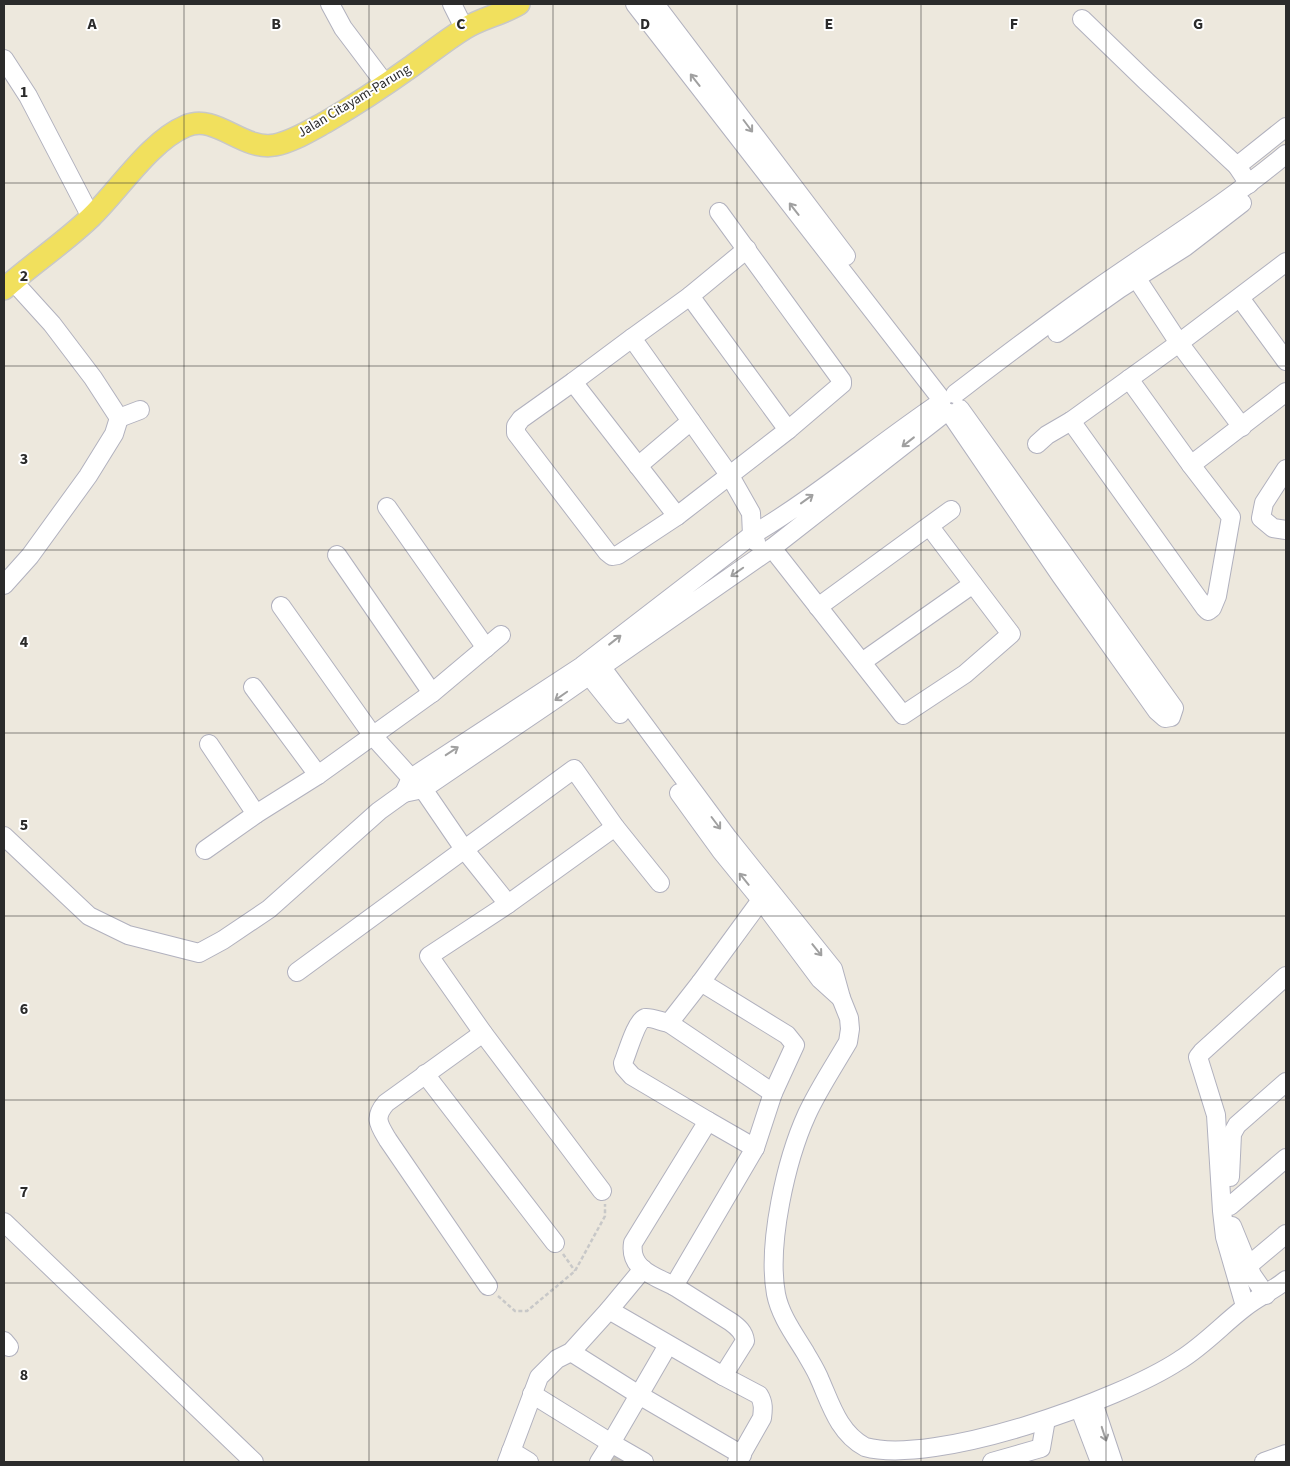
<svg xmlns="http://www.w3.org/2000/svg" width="1290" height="1466" font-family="'Source Sans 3',sans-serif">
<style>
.building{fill:#c8c4bc}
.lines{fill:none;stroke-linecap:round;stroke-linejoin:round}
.minor-casing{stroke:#b1b1be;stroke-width:20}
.major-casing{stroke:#c8c8c8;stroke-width:24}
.path{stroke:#c8c8c8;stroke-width:2.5;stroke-dasharray:4 2.5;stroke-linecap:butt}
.minor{stroke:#fff;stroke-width:18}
.major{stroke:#f1e05d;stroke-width:21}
.oneway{stroke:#a0a0a0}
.grid{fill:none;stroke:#2b2b2b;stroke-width:1;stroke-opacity:0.55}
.labels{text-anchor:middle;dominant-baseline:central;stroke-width:4;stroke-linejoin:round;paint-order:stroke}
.street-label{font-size:14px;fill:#2b2b2b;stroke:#fff}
.grid-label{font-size:16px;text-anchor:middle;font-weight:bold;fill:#2b2b2b;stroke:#fff;stroke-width:4;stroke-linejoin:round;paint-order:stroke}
</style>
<rect width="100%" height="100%" fill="#ede8dd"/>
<path class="building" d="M609 1451 627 1462H602Z"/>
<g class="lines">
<g class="minor-casing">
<g id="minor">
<path d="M330 4 343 28 386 85"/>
<path d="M452 4 464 28"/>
<path d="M635 4 942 400"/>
<path d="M655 4 846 256"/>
<path d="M1082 19 1146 81 1237 166 1249 184"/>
<path d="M4 59 28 96 91 217"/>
<path d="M1237 166 1286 127"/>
<path d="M719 212 842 381V384L788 430 690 296 632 338 730 476 751 513 752 535 756 542"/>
<path d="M1131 270 1179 343 1242 427"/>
<path d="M690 296 747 249"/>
<path d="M1240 298 1286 361"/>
<path d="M1057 333 1119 289 1185 247 1242 203"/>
<path d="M632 338 573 382 521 419 516 426V433L607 552 612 556 618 555 677 516 788 430"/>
<path d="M573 382 677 516"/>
<path d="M955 394C1001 359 1048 323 1095 290 1159 245 1226 204 1286 154"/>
<path d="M941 402C877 445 818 496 752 535L582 666 411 778 404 793 423 789 551 702 772 548 946 412"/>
<path d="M950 413 1061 576 1157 711 1165 718 1171 717 1174 708 960 409"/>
<path d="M119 418 140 410"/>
<path d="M1071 421 1205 608 1208 611 1212 608 1217 596 1231 517 1191 465 1129 379"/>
<path d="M1037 444 1047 435 1071 421 1179 343 1286 262"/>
<path d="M1191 465 1286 392"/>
<path d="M638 466 691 421"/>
<path d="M1286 469 1264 503 1261 518 1273 528 1286 530"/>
<path d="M387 507 486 648"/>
<path d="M772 548 903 715 965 674 1011 634 930 527"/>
<path d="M337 555 432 693"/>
<path d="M4 585 30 556 88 476 114 434 119 418 93 378 52 324 13 281"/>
<path d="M281 606 373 736 411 778 423 789 464 849 508 904"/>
<path d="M818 607 951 510"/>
<path d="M594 657 728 838 833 969 841 998 849 1018 850 1029 848 1042C834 1066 818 1090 807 1114 786 1160 767 1244 776 1294 780 1315 794 1334 805 1352 810 1361 816 1370 820 1380 831 1405 839 1433 865 1447 934 1466 1118 1401 1180 1360 1204 1345 1222 1325 1244 1308 1257 1297 1273 1291 1286 1280"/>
<path d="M862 662 973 584"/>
<path d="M583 668 620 714"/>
<path d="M253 687 318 775"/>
<path d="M209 744 256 814 318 775 432 693 501 635"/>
<path d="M679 793 721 851 761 900 820 979 841 998"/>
<path d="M4 836 89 916 128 935 199 953 223 940 269 909 379 811 404 793"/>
<path d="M205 850 256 814"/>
<path d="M297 972 574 769 615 827 660 883"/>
<path d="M701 982 669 1023C662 1022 651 1017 645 1018 636 1021 627 1054 623 1063L624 1067 632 1076 708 1121"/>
<path d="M669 1023 773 1093"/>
<path d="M483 1033 386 1103C373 1118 379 1125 388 1140L488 1286"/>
<path d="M425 1074 555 1243"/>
<path d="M1230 1177 1232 1134 1237 1125 1286 1082"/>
<path d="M602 1191 483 1033 429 956 508 904 615 827"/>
<path d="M1230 1206 1286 1158"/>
<path d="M4 1222 254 1462"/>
<path d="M1232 1226 1252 1275 1266 1295"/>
<path d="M1248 1266 1286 1234"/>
<path d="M674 1286C654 1276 629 1269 633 1243L708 1121 755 1148"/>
<path d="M1245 1306 1225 1237 1222 1211 1216 1115 1198 1057 1202 1052 1286 976"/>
<path d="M609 1310 723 1376"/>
<path d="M4 1341 9 1347"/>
<path d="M571 1352 639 1395 668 1345"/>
<path d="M532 1394 611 1443 599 1462"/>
<path d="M1094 1405 1113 1462"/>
<path d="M1081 1412 1100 1462"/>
<path d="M511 1451 529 1462"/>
<path d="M507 1462 539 1377 557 1359 571 1352 609 1310 643 1269"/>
<path d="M644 1462 611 1443 639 1395 742 1455"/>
<path d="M737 1462 762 1418C763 1410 764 1403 759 1395L723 1376 745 1341C744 1332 738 1327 731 1322L674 1286 755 1148 773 1093 795 1045 787 1035 701 982 761 900"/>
<path d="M992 1462 1041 1448 1045 1425"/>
<path d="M1264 1462 1286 1454"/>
</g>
</g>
<g class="major-casing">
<path id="major" d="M4 289C32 264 64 243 91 217 119 190 150 141 186 126 216 113 242 151 275 145 292 142 311 130 326 122 355 105 384 86 412 66 429 54 446 40 464 29 481 18 501 15 519 4"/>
</g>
<g class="path">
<path d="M563 1254 575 1271"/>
<path d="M498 1296 515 1311H527L575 1271 605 1216V1204"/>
</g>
<use href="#minor" class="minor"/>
<use href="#major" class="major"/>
</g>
<defs><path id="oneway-shaft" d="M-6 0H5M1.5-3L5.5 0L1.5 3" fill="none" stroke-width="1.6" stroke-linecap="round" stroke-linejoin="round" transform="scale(1.25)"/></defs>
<g class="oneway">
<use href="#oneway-shaft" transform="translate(695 80) rotate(-128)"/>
<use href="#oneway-shaft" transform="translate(748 126) rotate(53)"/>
<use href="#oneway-shaft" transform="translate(794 209) rotate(-128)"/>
<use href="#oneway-shaft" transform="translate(908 442) rotate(142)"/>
<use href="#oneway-shaft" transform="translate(807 499) rotate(-36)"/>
<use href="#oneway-shaft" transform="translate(737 572) rotate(145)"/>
<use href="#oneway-shaft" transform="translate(615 640) rotate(-38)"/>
<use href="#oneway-shaft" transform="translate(561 696) rotate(145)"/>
<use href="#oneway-shaft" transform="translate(452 751) rotate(-33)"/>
<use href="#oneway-shaft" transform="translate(716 823) rotate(53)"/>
<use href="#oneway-shaft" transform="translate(744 879) rotate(-129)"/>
<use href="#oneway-shaft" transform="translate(817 950) rotate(51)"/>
<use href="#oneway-shaft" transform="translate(1104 1434) rotate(72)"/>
</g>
<path class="grid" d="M184 4V1462M369 4V1462M553 4V1462M737 4V1462M921 4V1462M1106 4V1462M4 183H1286M4 366H1286M4 550H1286M4 733H1286M4 916H1286M4 1100H1286M4 1283H1286"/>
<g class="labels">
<g class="street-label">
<text transform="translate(354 101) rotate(-31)">Jalan Citayam-Parung</text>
</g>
</g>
<g class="grid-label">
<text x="92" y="29">A</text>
<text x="276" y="29">B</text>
<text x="461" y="29">C</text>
<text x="645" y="29">D</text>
<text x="829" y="29">E</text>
<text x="1014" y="29">F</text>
<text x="1198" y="29">G</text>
<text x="24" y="97">1</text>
<text x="24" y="281">2</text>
<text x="24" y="464">3</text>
<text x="24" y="647">4</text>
<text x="24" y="830">5</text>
<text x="24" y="1014">6</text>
<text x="24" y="1197">7</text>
<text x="24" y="1380">8</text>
</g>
<rect width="1290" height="1466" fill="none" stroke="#2b2b2b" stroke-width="10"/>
</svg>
